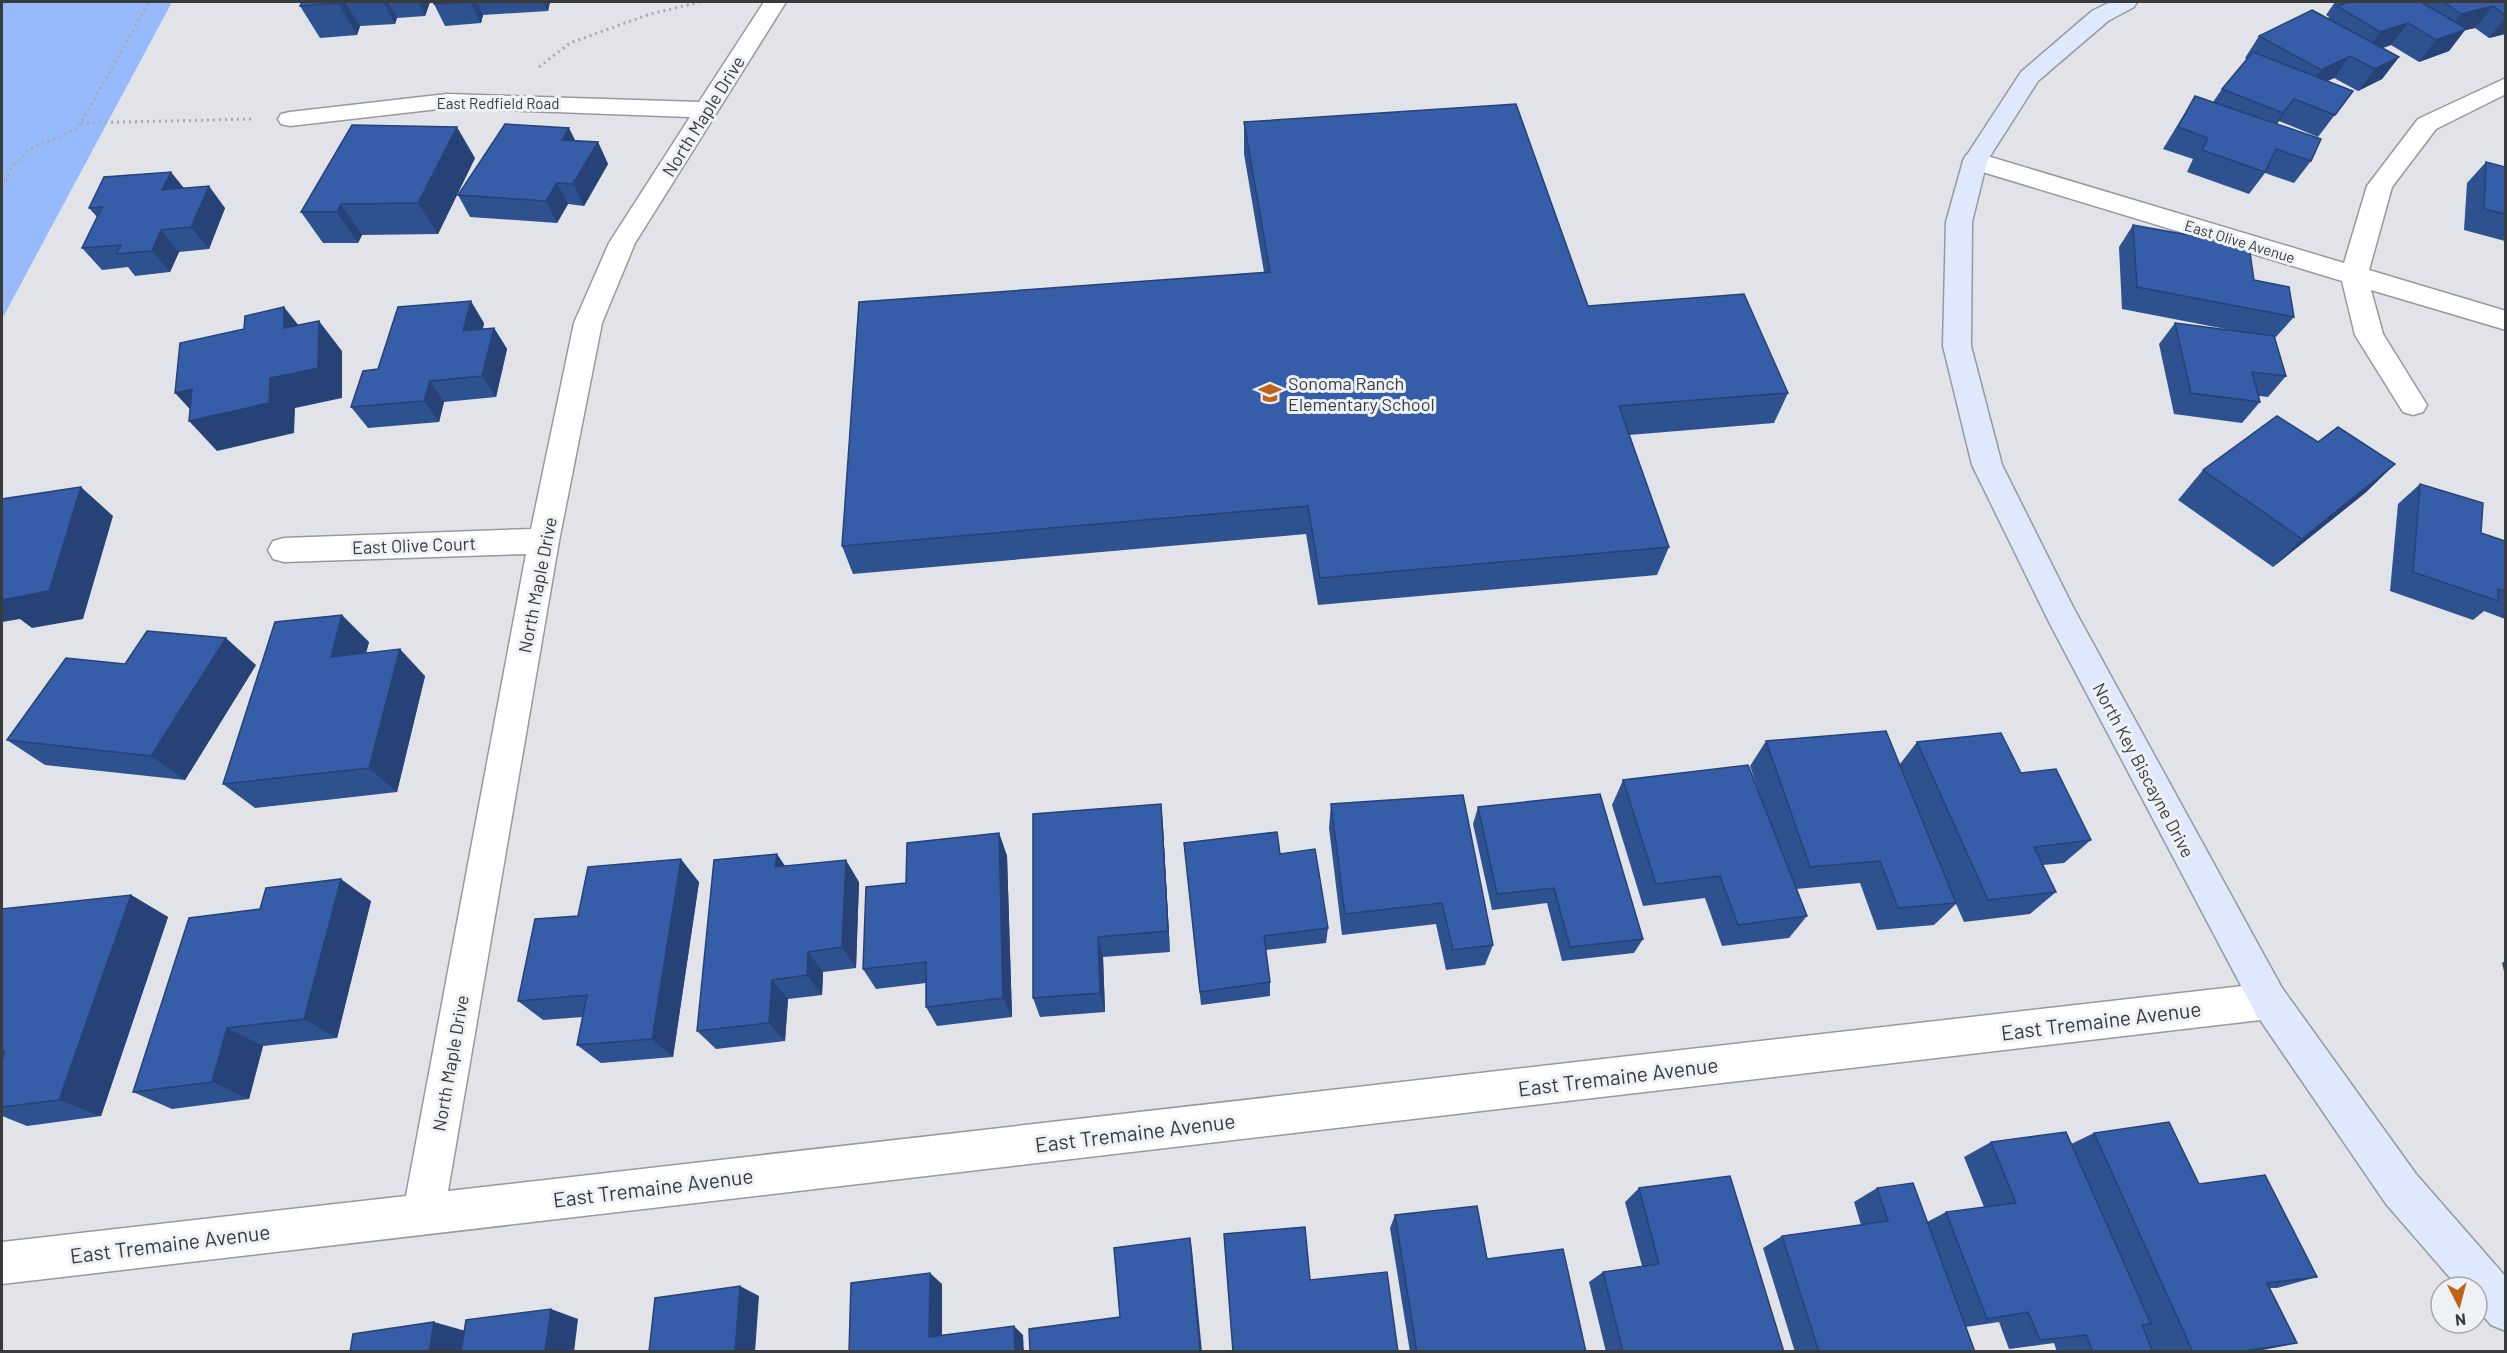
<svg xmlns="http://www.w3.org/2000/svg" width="2507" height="1353" font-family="Barlow,sans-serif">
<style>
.green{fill:#96bafb}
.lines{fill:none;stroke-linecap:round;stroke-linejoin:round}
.street-casing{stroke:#97999d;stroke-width:3}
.secondary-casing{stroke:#97999d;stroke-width:3}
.path{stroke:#a8aaae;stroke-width:3;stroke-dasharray:2 4;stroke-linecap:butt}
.street{fill:#fff;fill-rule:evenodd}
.secondary{fill:#dee9fd;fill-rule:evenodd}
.wall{fill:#2e5190}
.shaded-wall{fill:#264276}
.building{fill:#365ea8;stroke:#264276;stroke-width:1.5}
.labels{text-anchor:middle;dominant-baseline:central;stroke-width:6;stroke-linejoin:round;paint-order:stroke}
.far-street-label{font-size:15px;fill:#393a3b;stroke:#eef1f5}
.street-label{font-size:18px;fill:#393a3b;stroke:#eef1f5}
.poi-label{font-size:18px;fill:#393a3b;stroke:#eef1f5;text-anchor:start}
.near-street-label{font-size:21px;fill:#393a3b;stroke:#eef1f5}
</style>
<rect width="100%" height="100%" fill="#e1e3e8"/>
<path class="green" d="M2 2H172L2 319Z"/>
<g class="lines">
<g class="street-casing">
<g id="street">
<path d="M764 2H786L635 243 602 323 559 541 448 1191 2269 983 2282 988 2288 1001 2282 1014 2269 1019 2 1284V1242L406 1196 526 554 284 562 273 559 268 550 273 541 284 538 531 529 574 323 609 243 690 117 447 108 290 126 281 124 278 119 281 114 290 112 447 94 699 102Z"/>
<path d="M2506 78V94L2436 129 2392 187 2369 270 2506 311V330L2371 290 2383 334 2427 405 2423 412 2413 415 2403 412 2355 335 2342 281 1966 167 1963 161 1966 155 1975 153 1984 155 2344 263 2367 186 2418 119Z"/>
</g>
</g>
<g class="secondary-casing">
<path id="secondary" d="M2110 2H2137L2134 7 2108 21 2038 81 1987 161 1972 222 1971 346 2002 465 2073 607 2282 988 2416 1174 2506 1277V1331L2491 1325 2477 1309V1287H2458L2386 1204 2256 1014 2050 624 1972 465 1943 346 1946 222 1963 161 2021 72 2092 11Z"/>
</g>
<g class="path">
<path d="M539 67 570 43 650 14 700 2"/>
<path d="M81 123 253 119"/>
<path d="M2 186 13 166 30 149 78 128 149 2"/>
</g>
<use href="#street" class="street"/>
<use href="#secondary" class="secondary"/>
</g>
<g class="wall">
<path d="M302 2H430L425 16 397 18 395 24 360 26 357 35 320 38 300 6Z"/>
<path d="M434 2H550L548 11 483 15 481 23 445 26 434 4Z"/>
<path d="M2335 2H2505V34L2489 38 2475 28 2465 30 2449 51 2419 62 2391 45 2383 48 2399 57 2382 79 2358 91 2334 78 2327 81 2353 91 2318 137 2279 121 2277 124 2311 161 2294 183 2265 173 2249 194 2187 172 2193 159 2163 149 2195 96 2213 102 2222 89 2247 60 2245 58 2259 36 2328 19 2329 17 2326 15Z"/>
<path d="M1244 122 1588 306 1788 393 1774 423 1629 435 1669 547 1657 575 1318 605 1306 534 853 574 842 546 1264 272 1244 154Z"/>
<path d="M575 141 598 142 608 164 584 206 568 204 557 223 470 217 458 195Z"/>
<path d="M475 158 438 234 362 235 358 243H323L301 212Z"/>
<path d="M2486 162 2505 167V241L2464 230 2467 183Z"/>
<path d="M184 188 225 208 209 249 179 252 170 272 135 276 128 267 102 270 82 248 97 217 89 208Z"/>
<path d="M2133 225 2254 280 2294 317 2275 338 2286 376 2268 397 2259 396 2260 402 2242 423 2174 414 2159 344 2175 323 2236 331 2122 309 2119 247Z"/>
<path d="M484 323 483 329 494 328 507 349 496 397 444 402 439 422 368 428 351 407 378 369Z"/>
<path d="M2395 464 2365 493 2273 567 2178 500 2203 470Z"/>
<path d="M2420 484 2481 533 2505 541V619L2484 611 2473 620 2390 591 2398 504Z"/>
<path d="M369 642 366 653 425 676 397 792 255 808 223 784Z"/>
<path d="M125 664 256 665 185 780 45 765 7 740Z"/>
<path d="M1766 741 1900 764 1917 742 2021 773 2091 840 2064 863 2043 865 2056 892 2030 914 1964 922 1956 904 1934 925 1877 930 1860 883 1796 889 1807 916 1789 938 1722 946 1705 898 1643 906 1612 805 1623 780 1760 796 1750 766Z"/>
<path d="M1161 804 1163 827 1170 952 1103 957 1105 1012 1040 1017 1033 998Z"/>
<path d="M1331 804 1493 945 1485 965 1446 970 1436 924 1342 935 1329 828Z"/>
<path d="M1478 807 1643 939 1634 953 1562 961 1547 903 1492 910 1473 824Z"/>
<path d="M999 833 1007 856 1012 1017 937 1026 926 1007V983L876 989 863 969 906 883Z"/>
<path d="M1184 843 1280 854 1328 928 1326 943 1266 950 1270 982V996L1201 1005Z"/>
<path d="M785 866 859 882 856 968 823 972 822 995 788 999 785 1041 716 1049 697 1031Z"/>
<path d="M699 882 673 1057 601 1063 577 1045 583 1017 543 1020 518 1001 578 916Z"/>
<path d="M131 895 168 917 101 1116 27 1126 2 1116V909Z"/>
<path d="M371 901 337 1038 263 1046 249 1099 172 1109 133 1092Z"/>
<path d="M2505 961V975L2502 963Z"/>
<path d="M2094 1133 2199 1184 2317 1277 2277 1288H2269L2297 1343 2254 1352H2057L2054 1343 2009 1349 1999 1322 1966 1327 1975 1352H1795L1763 1248 1782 1236 1861 1225 1854 1202 1877 1188 1927 1222 1946 1212 1984 1207 1964 1157 1991 1142 2071 1144Z"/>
<path d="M1639 1188 1784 1352H1606L1589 1282 1603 1272 1642 1266 1625 1202Z"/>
<path d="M1395 1215 1487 1259 1586 1352H1410L1390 1228Z"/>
</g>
<g class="shaded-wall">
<path d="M339 2H345L360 26 357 35 338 3Z"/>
<path d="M383 2H388L397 18 395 24Z"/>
<path d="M418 2H430L425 16Z"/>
<path d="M470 2H477L483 15 481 23Z"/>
<path d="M543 2H550L548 11Z"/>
<path d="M2493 6 2475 28 2465 30 2449 51 2419 62 2436 40 2444 36 2461 14Z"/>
<path d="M2505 18V34L2489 38Z"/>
<path d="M2408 23 2391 45 2364 54 2380 32Z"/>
<path d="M2350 56 2334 78 2305 92 2321 70Z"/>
<path d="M2399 57 2382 79 2358 91 2375 69Z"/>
<path d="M2294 99 2279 121 2268 135 2283 113Z"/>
<path d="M457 127 475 158 438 234 418 203Z"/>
<path d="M569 128 580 150 562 140Z"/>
<path d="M598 142 608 164 584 206 573 184Z"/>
<path d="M171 172 188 193 162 190Z"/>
<path d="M557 183 568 204 557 223 546 201Z"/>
<path d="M209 186 225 208 209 249 191 227Z"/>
<path d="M341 204 362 235 358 243 337 212Z"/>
<path d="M161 230 179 252 170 272 152 251Z"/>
<path d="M471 301 484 323 477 352 463 331Z"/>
<path d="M284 307 308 337 284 328Z"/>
<path d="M319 321 342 351V398L295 408 294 433 217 451 189 421 199 419 175 393 192 389 270 378Z"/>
<path d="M494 328 507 349 496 397 482 376Z"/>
<path d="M430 381 444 402 439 422 424 401Z"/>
<path d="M2395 464 2365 493 2273 567 2302 539Z"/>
<path d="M81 487 113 516 83 619 32 628 20 619 2 622V589Z"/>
<path d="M342 615 369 642 358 683 331 657Z"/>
<path d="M226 638 256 665 185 780 151 756Z"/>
<path d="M400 649 425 676 397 792 369 768Z"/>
<path d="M1161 804 1163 827 1170 952 1168 931Z"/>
<path d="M999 833 1007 856 1012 1017 1003 998Z"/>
<path d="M777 854 792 876 775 867Z"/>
<path d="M681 859 699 882 673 1057 652 1039Z"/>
<path d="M846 860 859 882 856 968 842 947Z"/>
<path d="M341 879 371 901 337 1038 304 1019Z"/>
<path d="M131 895 168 917 101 1116 59 1100Z"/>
<path d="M1098 937 1103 957 1105 1012 1100 993Z"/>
<path d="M808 952 823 972 822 995 807 975Z"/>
<path d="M772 980 788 999 785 1041 769 1023Z"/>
<path d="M227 1028 263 1046 249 1099 212 1082Z"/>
<path d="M1190 1238 1192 1250 1202 1352H1200Z"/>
<path d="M930 1273 942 1284V1346L929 1337Z"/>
<path d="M740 1286 759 1296 755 1352H735Z"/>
<path d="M551 1309 578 1319 574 1352H545Z"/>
<path d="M434 1322 466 1331 462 1352H429Z"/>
<path d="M1014 1326 1023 1335 1024 1352H1015Z"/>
</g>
<g class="building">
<path d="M302 2H339L338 3 300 6Z"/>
<path d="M434 2H468L434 4Z"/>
<path d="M2349 2H2421L2467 29 2436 40 2408 23 2380 32 2337 6Z"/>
<path d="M2444 2H2505V15L2493 6 2461 14Z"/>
<path d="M2312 10 2399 57 2375 69 2350 56 2321 70 2259 36Z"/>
<path d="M2253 52 2353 91 2335 115 2294 99 2283 113 2222 89Z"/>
<path d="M2195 96 2321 139 2311 161 2276 149 2265 172 2202 150 2208 138 2178 127Z"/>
<path d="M1516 104 1588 306 1744 294 1788 393 1619 406 1669 547 1320 578 1308 506 842 546 859 302 1270 272 1244 122Z"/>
<path d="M505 124 569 128 562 140 598 142 573 184 557 183 546 201 458 195Z"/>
<path d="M352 125 457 127 418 203 341 204 337 212H301Z"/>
<path d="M2486 162 2505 167V214L2484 209Z"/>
<path d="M171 172 162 190 209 186 191 227 161 230 152 251 116 254 121 245 82 248 102 207 89 208 104 177Z"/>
<path d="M2133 225 2249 246 2254 280 2289 287 2294 317 2137 287Z"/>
<path d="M471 301 463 331 494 328 482 376 430 381 424 401 351 407 363 371 378 369 398 307Z"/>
<path d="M284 307V328L319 321 318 368 270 378 269 403 189 421 192 389 175 393 180 343 244 329 245 316Z"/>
<path d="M2175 323 2274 336 2286 376 2252 372 2260 402 2191 393Z"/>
<path d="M2277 416 2318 442 2338 427 2395 464 2302 539 2203 470Z"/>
<path d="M2420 484 2483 503 2481 533 2505 541V591L2498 589V601L2413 572Z"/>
<path d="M81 487 49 591 2 600V499Z"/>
<path d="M342 615 331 657 400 649 369 768 223 784 275 622Z"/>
<path d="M147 631 226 638 151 756 7 740 66 658 125 664Z"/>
<path d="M1886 731 1956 903 1898 908 1880 861 1810 867 1766 741Z"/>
<path d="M2001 733 2021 773 2056 769 2091 840 2034 847 2056 892 1988 900 1917 742Z"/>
<path d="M1748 765 1807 916 1738 925 1720 876 1656 884 1623 780Z"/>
<path d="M1600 794 1643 939 1570 947 1554 888 1497 894 1478 807Z"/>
<path d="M1463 795 1493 945 1453 950 1442 903 1345 914 1331 804Z"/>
<path d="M1161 804 1168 931 1098 937 1100 993 1033 998V814Z"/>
<path d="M1277 832 1280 854 1315 849 1328 928 1264 936 1270 982 1200 992 1184 843Z"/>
<path d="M999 833 1003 998 926 1007V962L863 969 866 887 906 883 907 843Z"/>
<path d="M777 854 775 867 846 860 842 947 808 952 807 975 772 980 769 1023 697 1031 714 860Z"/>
<path d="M681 859 652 1039 577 1045 587 995 518 1001 535 919 578 916 588 867Z"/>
<path d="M341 879 304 1019 227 1028 212 1082 133 1092 189 918 260 909 266 888Z"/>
<path d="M131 895 59 1100 2 1107V1060L5 1051H2V909Z"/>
<path d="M2169 1122 2199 1184 2265 1175 2317 1277 2267 1283 2297 1343 2238 1352H2193L2094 1133Z"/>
<path d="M2066 1132 2151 1324 2142 1325 2153 1352H2093L2086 1335 2040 1340 2028 1312 1987 1319 1946 1212 2016 1203 1991 1142Z"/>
<path d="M1730 1176 1784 1352H1623L1603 1272 1659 1264 1639 1188Z"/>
<path d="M1913 1183 1975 1352H1819L1782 1236 1888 1221 1877 1188Z"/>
<path d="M1477 1206 1487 1259 1563 1249 1586 1352H1417L1395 1215Z"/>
<path d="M1305 1227 1310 1280 1387 1272 1398 1352H1233L1224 1234Z"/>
<path d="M1190 1238 1200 1352H1030L1029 1329 1120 1317 1114 1248Z"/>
<path d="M930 1273 929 1337 1014 1326 1015 1352H849L851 1283Z"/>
<path d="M740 1286 735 1352H649L655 1298Z"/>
<path d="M551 1309 545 1352H461L466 1320Z"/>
<path d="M434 1322 429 1352H350L353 1334Z"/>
</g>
<defs>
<g id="school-bare" transform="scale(1.8)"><path d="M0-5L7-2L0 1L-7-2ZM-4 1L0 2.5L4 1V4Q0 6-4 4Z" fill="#c1621a" stroke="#eef1f5" stroke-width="2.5" paint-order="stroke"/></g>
</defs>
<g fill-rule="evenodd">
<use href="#school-bare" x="1270" y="393"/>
</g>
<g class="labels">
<g class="far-street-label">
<text x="498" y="103">East Redfield Road</text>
<text transform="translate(2240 241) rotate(17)">East Olive Avenue</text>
</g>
<g class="street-label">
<text transform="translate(703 116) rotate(-58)">North Maple Drive</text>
<text transform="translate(414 545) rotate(-2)">East Olive Court</text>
<text transform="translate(537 585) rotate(-79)">North Maple Drive</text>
<text transform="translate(2144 770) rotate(62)">North Key Biscayne Drive</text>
<text transform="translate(450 1063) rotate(-80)">North Maple Drive</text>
</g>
<g class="poi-label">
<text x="1288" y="383">Sonoma Ranch<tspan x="1288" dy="21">Elementary School</tspan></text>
</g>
<g class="near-street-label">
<text transform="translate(2101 1020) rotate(-7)">East Tremaine Avenue</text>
<text transform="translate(1618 1076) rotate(-7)">East Tremaine Avenue</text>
<text transform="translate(1135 1132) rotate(-7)">East Tremaine Avenue</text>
<text transform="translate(653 1187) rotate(-7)">East Tremaine Avenue</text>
<text transform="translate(170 1243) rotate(-7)">East Tremaine Avenue</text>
</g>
</g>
<rect width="2507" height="1353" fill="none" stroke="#393a3b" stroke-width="6"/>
<g transform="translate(2459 1305) rotate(174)"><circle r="28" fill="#eef1f5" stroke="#a6a8ab" stroke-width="1.5"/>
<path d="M0-4.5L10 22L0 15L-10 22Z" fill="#c1621a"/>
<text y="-9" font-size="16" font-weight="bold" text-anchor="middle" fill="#393a3b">N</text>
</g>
</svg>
